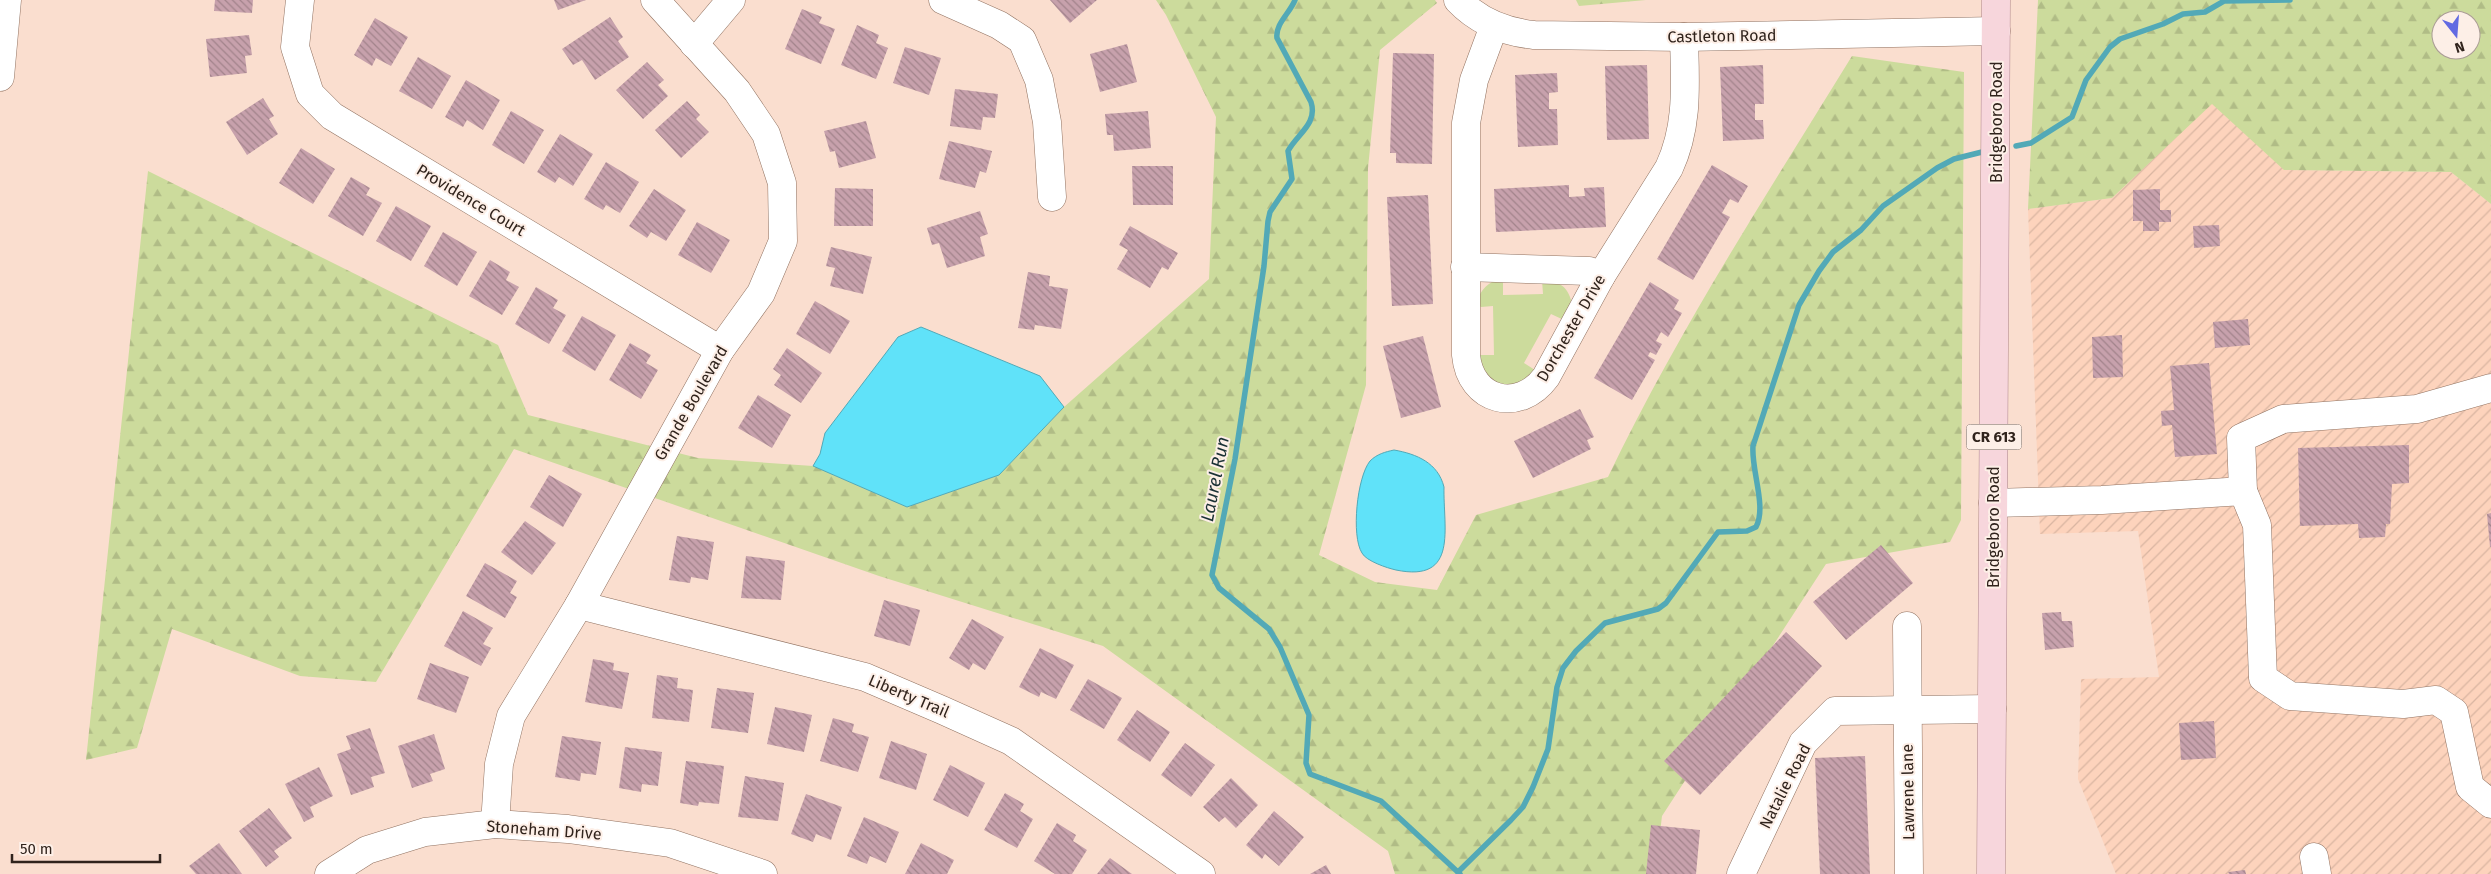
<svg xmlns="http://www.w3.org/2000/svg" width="2491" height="874" font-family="'Fira Sans',sans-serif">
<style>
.industrial{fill:url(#industrial-furrows)}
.grass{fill:#ccdb9c}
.forest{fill:url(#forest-firs);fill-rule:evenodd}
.water{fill:#60e2f9;stroke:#52a9b7}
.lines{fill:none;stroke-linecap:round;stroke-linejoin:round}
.stream{stroke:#52a9b7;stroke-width:5.5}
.building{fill:url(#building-back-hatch)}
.minor-casing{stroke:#917261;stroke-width:29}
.major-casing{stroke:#ad8589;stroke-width:29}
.minor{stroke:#fff;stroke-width:28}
.major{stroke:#f7d6dc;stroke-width:28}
.labels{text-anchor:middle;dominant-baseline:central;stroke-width:4;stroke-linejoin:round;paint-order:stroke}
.shield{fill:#fdefe7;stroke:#6e6059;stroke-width:1}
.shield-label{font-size:15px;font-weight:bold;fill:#30231c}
.street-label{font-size:16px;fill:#30231c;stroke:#fdefe7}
.water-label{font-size:18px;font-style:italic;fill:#1a3135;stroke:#fdefe7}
</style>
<defs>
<pattern id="industrial-furrows" width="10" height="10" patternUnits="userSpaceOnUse" patternTransform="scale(1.25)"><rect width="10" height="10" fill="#fdd3bc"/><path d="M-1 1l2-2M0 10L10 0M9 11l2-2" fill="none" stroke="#d9b5a1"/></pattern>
<pattern id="forest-firs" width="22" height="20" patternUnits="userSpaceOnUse" patternTransform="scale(1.25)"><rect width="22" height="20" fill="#ccdb9c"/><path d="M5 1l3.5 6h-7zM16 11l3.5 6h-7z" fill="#b0bc86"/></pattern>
<pattern id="building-back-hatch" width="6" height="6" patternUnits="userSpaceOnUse" patternTransform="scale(1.25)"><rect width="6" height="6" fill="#c7a1ac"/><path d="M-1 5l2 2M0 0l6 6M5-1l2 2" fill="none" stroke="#a2838b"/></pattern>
</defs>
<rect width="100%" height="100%" fill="#fadecf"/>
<path class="industrial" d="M2212 103 2285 170 2451 172 2491 204V874H2116L2078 779 2081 679 2159 677 2138 531 2040 534 2028 209 2112 198Z"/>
<path class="grass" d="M1496 280 1503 281V295L1543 294 1542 280C1557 281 1567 285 1571 300L1566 321 1551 314 1524 363 1535 370 1517 387 1497 385 1484 375 1479 355H1494L1493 306 1481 307 1477 304C1478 293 1486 284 1496 280Z"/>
<g class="forest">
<path d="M1156 0H1435L1437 3 1380 50 1368 168 1366 385 1319 555 1375 582 1437 590 1476 515 1608 477C1678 331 1767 194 1852 56L1964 72 1961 520 1950 542 1826 564 1662 816 1655 874H1395L1388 851 1103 646 879 576 514 449 376 682 300 676 172 629 137 748 86 760 148 171 498 345 528 415 698 458 813 466 907 507 999 475 1064 407 1209 279 1216 117 1166 15Z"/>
<path d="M1576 0H1646L1579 6Z"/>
<path d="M2038 0H2491V204L2451 172 2284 170 2212 104 2112 198 2028 209ZM2441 20H2471V50H2441Z"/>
</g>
<g class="water">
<path d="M921 327 1040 376 1064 407 999 475 907 507 813 466 820 454 825 433 898 337Z"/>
<path d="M1394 450C1417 454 1438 463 1444 487 1443 528 1459 583 1396 570 1387 568 1366 561 1362 553 1351 536 1357 477 1370 461 1377 454 1385 452 1394 450Z"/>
</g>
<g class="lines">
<g class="stream">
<path d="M1295 0C1290 13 1275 24 1277 38L1311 102C1318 124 1297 134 1288 151L1292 179 1270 212 1268 221 1264 266 1235 459 1212 575 1219 588 1269 629 1280 647 1309 715 1306 763 1310 774 1381 801 1460 874"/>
<path d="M2016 146 2031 143 2072 117 2086 80 2110 47 2120 39 2163 24 2183 14 2205 12 2224 1 2290 0"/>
<path d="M1458 872 1511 820 1523 807 1533 787 1548 749 1557 687 1563 668 1576 651 1605 623 1658 609 1666 603 1718 532 1747 531 1756 527C1767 507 1751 470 1753 446L1799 305 1819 271 1833 252 1861 230 1883 206 1937 168 1954 159 1982 152"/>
</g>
</g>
<g class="building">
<path d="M215 0H253L252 13 214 11Z"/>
<path d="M554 0H586L558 10Z"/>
<path d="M1050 0H1097L1070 23Z"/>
<path d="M802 9 822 17 819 23 835 29 821 64 785 49Z"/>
<path d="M610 17 623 37 618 41 629 57 595 80 582 60 573 65 562 49Z"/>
<path d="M375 18 408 37 391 66 376 58 372 66 354 55Z"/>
<path d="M857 25 879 35 876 43 888 48 876 79 841 65Z"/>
<path d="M249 35 252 55 245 56 247 73 210 77 206 39Z"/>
<path d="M1127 44 1137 82 1100 92 1090 54Z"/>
<path d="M905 47 941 58 929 95 893 83Z"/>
<path d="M1393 53 1434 54 1432 164 1396 163V153H1390Z"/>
<path d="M418 57 451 76 432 109 399 91Z"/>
<path d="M647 62 664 80 658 85 668 96 643 119 616 90Z"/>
<path d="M1647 65 1649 139 1607 140 1605 66Z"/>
<path d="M1763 65 1764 104H1755V120H1763L1764 139 1723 141 1720 67Z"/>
<path d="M1557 73 1558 92 1549 93V109H1557L1558 145 1518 147 1515 75Z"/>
<path d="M466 80 500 100 483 130 467 120 463 127 445 117Z"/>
<path d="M955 89 998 94 995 118 983 117 981 130 950 126Z"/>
<path d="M263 98 274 116 269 119 278 134 247 155 226 122Z"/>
<path d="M687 101 700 115 696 119 709 132 681 158 655 130Z"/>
<path d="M511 111 544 130 524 164 492 145Z"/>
<path d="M1148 111 1151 148 1114 151 1113 135H1107L1105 114Z"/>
<path d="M866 121 876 158 839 168 835 151 830 152 824 131Z"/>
<path d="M560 134 593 154 573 186 559 177 555 183 537 172Z"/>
<path d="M949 141 992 151 986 173 980 171 975 188 939 179Z"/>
<path d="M301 148 335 169 313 204 279 183Z"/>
<path d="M606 162 639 182 620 213 606 205 603 210 584 199Z"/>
<path d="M1712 165 1748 186 1738 203 1730 199 1722 213 1730 217 1693 280 1657 259Z"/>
<path d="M1132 166H1173V205H1133Z"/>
<path d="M351 177 370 188 366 195 382 203 363 236 328 216Z"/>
<path d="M1569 185V197L1585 196 1584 188 1604 187 1606 227 1496 232 1494 189Z"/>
<path d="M835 188 873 189V226H834Z"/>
<path d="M654 189 686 210 666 241 651 232 647 238 629 226Z"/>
<path d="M2160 189V210H2171V222H2159V231H2143V221H2133V190Z"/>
<path d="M1428 195 1433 304 1392 306 1387 197Z"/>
<path d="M396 206 431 226 411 261 376 241Z"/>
<path d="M980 211 988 234 980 237 985 256 947 268 939 243 932 245 927 228Z"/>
<path d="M697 222 730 240 711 273 678 255Z"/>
<path d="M2219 225 2220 246 2194 248 2193 226Z"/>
<path d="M1130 226 1178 253 1168 270 1162 267 1150 288 1117 269 1128 250 1119 245Z"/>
<path d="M443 232 477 252 457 286 424 266Z"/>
<path d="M831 247 872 257 863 294 830 286 835 268 826 266Z"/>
<path d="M490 260 510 272 506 280 519 287 502 315 469 296Z"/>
<path d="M1028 272 1050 276 1049 286 1068 289 1061 329 1035 325 1034 330 1018 328Z"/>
<path d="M1650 282 1679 300 1674 309 1682 313 1668 337 1661 332 1656 341 1662 344 1656 355 1650 352 1648 356 1655 360 1632 400 1594 378Z"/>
<path d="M536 287 558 300 553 308 566 315 549 344 515 324Z"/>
<path d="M815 301 850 321 830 354 796 334Z"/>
<path d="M582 316 616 335 595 371 562 351Z"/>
<path d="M2248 319 2250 345 2215 348 2213 322Z"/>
<path d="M2122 335 2123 377 2093 378 2092 337Z"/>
<path d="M1423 336 1441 407 1401 418 1383 346Z"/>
<path d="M630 343 651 355 646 363 658 370 641 399 609 380Z"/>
<path d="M787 348 822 373 801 403 774 385 781 375 773 369Z"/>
<path d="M2209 363 2217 454 2175 457 2172 425 2162 426 2161 411 2174 410 2170 366Z"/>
<path d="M758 395 791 415 772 448 738 428Z"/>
<path d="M1580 409 1594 437 1587 440 1591 449 1533 478 1514 441Z"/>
<path d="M2409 445V483L2392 484 2390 524H2386L2385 537 2359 538 2358 524 2300 526 2298 448Z"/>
<path d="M549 475 582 494 563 527 530 507Z"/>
<path d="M2491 513V547H2490L2487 514Z"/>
<path d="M525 521 556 543 532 575 501 552Z"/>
<path d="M677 536 714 542 708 580 691 577 690 583 669 580Z"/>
<path d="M1881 545 1913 583 1846 640 1813 602Z"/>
<path d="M746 556 785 561 781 600 741 598Z"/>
<path d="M485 563 517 581 510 593 517 597 505 618 466 596Z"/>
<path d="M884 600 920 610 910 646 874 636Z"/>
<path d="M463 611 493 628 483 644 491 648 481 666 444 646Z"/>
<path d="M2061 612 2062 621H2072L2074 647 2045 650 2042 613Z"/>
<path d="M972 619 1004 637 985 670 973 663 969 670 949 658Z"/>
<path d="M1786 632 1822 666 1700 795 1664 761Z"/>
<path d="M1040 648 1074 665 1056 699 1041 692 1039 697 1019 687Z"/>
<path d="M593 659 614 663 613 670 629 673 622 709 585 702Z"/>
<path d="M430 663 469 677 456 713 417 699Z"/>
<path d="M657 675 678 678 677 688 693 690 689 722 652 718Z"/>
<path d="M1088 679 1122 698 1104 729 1070 710Z"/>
<path d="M717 688 754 693 748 733 711 728Z"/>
<path d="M775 707 812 715 804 752 767 744Z"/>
<path d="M1137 710 1170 732 1150 762 1117 740Z"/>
<path d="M833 718 854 724 852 732 869 737 858 772 820 761Z"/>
<path d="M2214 721 2216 758 2181 760 2179 723Z"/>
<path d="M370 728 385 773 371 777 374 787 351 795 337 754 351 749 346 736Z"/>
<path d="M434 734 445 769 430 774 433 781 412 788 398 746Z"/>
<path d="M562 736 601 742 596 775 581 773 580 781 555 777Z"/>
<path d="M891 741 927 754 916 790 879 778Z"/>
<path d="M1185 743 1215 765 1191 797 1161 775Z"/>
<path d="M625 747 662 752 658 786 642 784 641 792 619 788Z"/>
<path d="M1865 756 1870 874H1820L1815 758Z"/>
<path d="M686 761 724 766 719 804 699 802 698 806 680 803Z"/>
<path d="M950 765 985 783 968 817 933 800Z"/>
<path d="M319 767 333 796 310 807 314 817 304 822 285 784Z"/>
<path d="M745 776 784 783 778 821 738 817Z"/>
<path d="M1231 778 1258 805 1236 828 1225 817 1219 822 1203 807Z"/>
<path d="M1005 793 1024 804 1020 811 1033 819 1017 848 984 830Z"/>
<path d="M806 794 842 807 831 840 816 834 813 842 791 834Z"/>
<path d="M269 808 292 838 274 851 279 857 266 867 239 831Z"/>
<path d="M1274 811 1304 837 1279 866 1265 854 1262 859 1246 845Z"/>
<path d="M864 817 899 832 886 863 870 856 867 864 847 856Z"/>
<path d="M1057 823 1076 835 1073 841 1087 850 1072 874H1055L1034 861Z"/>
<path d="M1651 825 1700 830 1696 874H1646Z"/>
<path d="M219 843 242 874H196L189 866Z"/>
<path d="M921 843 954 860 947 874H905Z"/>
<path d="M1110 858 1132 874H1097Z"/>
<path d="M1326 865 1331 874H1310Z"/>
<path d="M2245 870 2246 874H2229L2228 872Z"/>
</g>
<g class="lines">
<g class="minor-casing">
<g id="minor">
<path d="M300 0 295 47 310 94 332 116 720 350"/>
<path d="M943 0 999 25 1022 40 1039 80 1047 122 1052 197"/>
<path d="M1458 0C1479 22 1505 32 1534 35L1684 37 1996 31"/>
<path d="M1494 26 1474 80 1466 123V355C1470 401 1519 414 1546 377L1601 276 1669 168C1689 125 1685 83 1684 37"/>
<path d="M694 44 731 0"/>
<path d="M0 77 7 0"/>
<path d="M1465 267 1589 271 1601 276"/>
<path d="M2243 491 2241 438 2283 419 2417 409 2491 388"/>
<path d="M1993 503 2102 500 2243 491 2257 525 2263 678 2290 696 2403 704 2436 700 2454 712 2470 787 2491 804"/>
<path d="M579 605 865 677 942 710 1011 741 1201 874"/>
<path d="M1907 626 1909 874"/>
<path d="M495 824 499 764 511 716 579 605 720 350 761 293 783 241 782 183 766 134 737 91 655 0"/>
<path d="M2314 857 2317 874"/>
<path d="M329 874 367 850 425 832 495 824 568 829 670 843 763 874"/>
<path d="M1741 874 1803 743 1835 711 1992 709"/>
</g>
</g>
<g class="major-casing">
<path id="major" d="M1991 874 1996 0"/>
</g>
<use href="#minor" class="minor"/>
<use href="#major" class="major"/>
</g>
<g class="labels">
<rect class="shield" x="1966.5" y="424.5" width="55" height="25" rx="4"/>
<g class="shield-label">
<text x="1994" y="437">CR 613</text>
</g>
<g class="street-label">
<text transform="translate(1722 36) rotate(-1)">Castleton Road</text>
<text transform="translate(1996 122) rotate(-90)">Bridgeboro Road</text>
<text transform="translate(471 200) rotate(31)">Providence Court</text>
<text transform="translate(1571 328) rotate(-60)">Dorchester Drive</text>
<text transform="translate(691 403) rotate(-60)">Grande Boulevard</text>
<text transform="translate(1993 527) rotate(-90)">Bridgeboro Road</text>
<text transform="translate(909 696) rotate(23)">Liberty Trail</text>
<text transform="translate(1785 786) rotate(-63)">Natalie Road</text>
<text transform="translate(1908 792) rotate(-91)">Lawrene lane</text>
<text transform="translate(544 830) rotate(4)">Stoneham Drive</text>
</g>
<g class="water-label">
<text transform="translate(1215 479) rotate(-79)">Laurel Run</text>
</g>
</g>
<g transform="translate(2456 35) rotate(163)"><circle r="24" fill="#fdefe7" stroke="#ab9d96"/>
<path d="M0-4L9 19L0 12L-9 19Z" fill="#626ae2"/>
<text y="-8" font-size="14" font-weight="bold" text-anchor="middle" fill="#30231c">N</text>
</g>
<path d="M12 854v8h148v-8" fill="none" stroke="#30231c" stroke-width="2.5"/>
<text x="20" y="854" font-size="15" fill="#30231c" stroke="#fdefe7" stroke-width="4" paint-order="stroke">50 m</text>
</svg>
